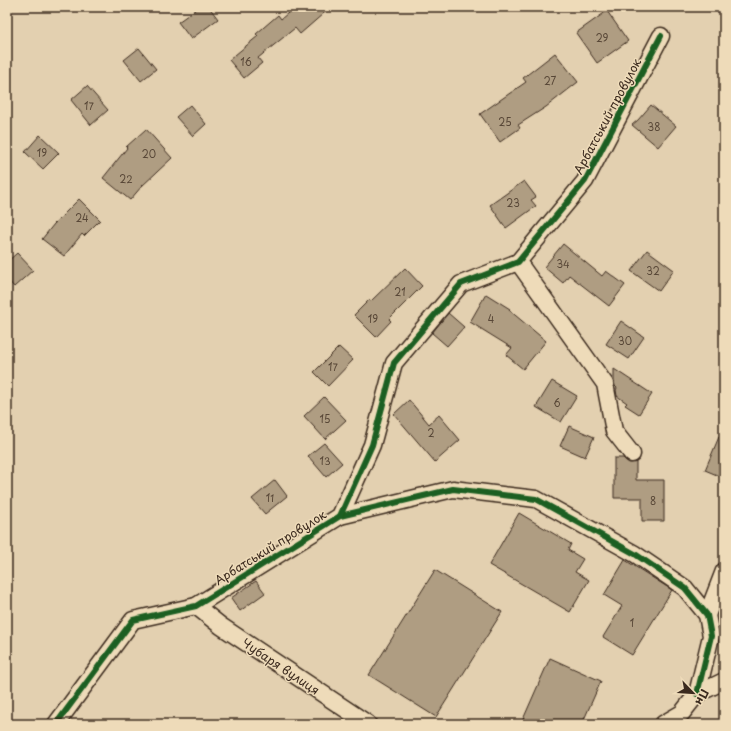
<svg xmlns="http://www.w3.org/2000/svg" width="731" height="731" font-family="'Playpen Sans',sans-serif">
<style>
.building{fill:#af9d82;stroke:#3b2a1e}
.lines{fill:none;stroke-linecap:round;stroke-linejoin:round}
.minor-casing{stroke:#3b2a1e;stroke-width:19}
.minor{stroke:#eedbb9;stroke-width:16}
.cycleway-casing{stroke:#eedbb9;stroke-width:8}
.cycleway{stroke:#1b5e20;stroke-width:6}
.labels{text-anchor:middle;dominant-baseline:central;stroke-width:3;stroke-linejoin:round;paint-order:stroke}
.number-label{font-size:10px;fill:#584737}
.street-label{font-size:12px;fill:#3b2a1e;stroke:#eedbb9}
</style>
<rect width="100%" height="100%" fill="#e3d0b0"/>
<filter id="ink" filterUnits="userSpaceOnUse"><feTurbulence type="fractalNoise" baseFrequency=".025" numOctaves="2"/><feDisplacementMap in="SourceGraphic" scale="8" xChannelSelector="R" yChannelSelector="G"/><feConvolveMatrix kernelMatrix="1 2 1 2 8 2 1 2 1" color-interpolation-filters="sRGB"/></filter>
<g filter="url(#ink)">
<g class="building">
<path d="M199 7H209L218 19 191 39 178 22Z"/>
<path d="M295 7H331L300 34 295 28 258 58 262 63 244 78 229 60 258 36 256 34 278 15 281 19Z"/>
<path d="M607 11 628 41 597 63 576 33Z"/>
<path d="M139 48 156 69 141 81 124 60Z"/>
<path d="M555 53 578 82 546 107 518 125 520 128 500 142 480 114 526 82 523 78Z"/>
<path d="M87 86 108 110 91 125 71 100Z"/>
<path d="M190 105 206 124 193 136 176 117Z"/>
<path d="M651 105 676 126 658 147 632 125 638 120Z"/>
<path d="M146 129 172 158 142 186 130 200 103 178 127 148 126 147Z"/>
<path d="M40 135 59 153 43 169 25 152Z"/>
<path d="M524 181 536 197 531 200 536 206 506 228 490 205Z"/>
<path d="M79 199 100 220 84 236 82 234 64 256 42 239 54 224Z"/>
<path d="M563 244 602 276 606 271 625 285 609 306 569 275 563 283 544 267Z"/>
<path d="M647 250 674 270 659 291 631 271Z"/>
<path d="M17 253 33 270 14 287 7 279V262Z"/>
<path d="M405 268 422 286 389 319 391 321 376 337 354 315 369 300 371 301Z"/>
<path d="M486 294 510 309 509 310 546 341 523 369 506 355 512 348 470 322Z"/>
<path d="M448 313 464 327 447 346 432 333Z"/>
<path d="M621 321 644 337 629 359 606 344Z"/>
<path d="M339 347 353 360 328 386 314 372Z"/>
<path d="M614 369 652 394 639 414 625 405 627 403 617 396 616 390 617 388 615 386 614 381Z"/>
<path d="M552 381 577 396 561 422 536 407Z"/>
<path d="M324 397 346 420 325 439 304 416Z"/>
<path d="M409 400 429 424 439 415 460 440 435 462 394 414Z"/>
<path d="M724 425V478L705 470Z"/>
<path d="M569 426 594 437 585 457 560 446Z"/>
<path d="M324 443 342 463 326 477 308 456Z"/>
<path d="M614 458H623L629 463 636 462V480H664V521H642V498H614Z"/>
<path d="M275 480 287 496 265 514 252 499Z"/>
<path d="M519 513 571 544 568 550 583 559 575 572 589 580 570 612 489 565Z"/>
<path d="M625 560 672 590 632 655 603 637 622 606 604 595Z"/>
<path d="M435 570 502 612 436 717 369 675Z"/>
<path d="M256 581 265 593 240 611 231 598Z"/>
<path d="M550 658 601 681 582 724H521Z"/>
</g>
<g class="lines">
<g class="minor-casing">
<g id="minor">
<path d="M518 262 605 384 614 431 632 454"/>
<path d="M340 516 453 489 536 499 635 554 685 588 707 615 711 636 697 694"/>
<path d="M196 606 221 626 368 724"/>
<path d="M707 615 724 571"/>
<path d="M56 724 133 620 196 606 340 516 372 445 394 363 461 284 518 262 585 181 661 36"/>
<path d="M663 724 682 713 697 694 724 681"/>
</g>
</g>
<use href="#minor" class="minor"/>
<g class="cycleway-casing">
<g id="cycleway">
<path d="M340 516 453 489 536 499 635 554 685 588 707 615 711 636 697 694"/>
<path d="M56 724 133 620 196 606 340 516 372 445 394 363 461 284 518 262 585 181 661 36"/>
</g>
</g>
<use href="#cycleway" class="cycleway"/>
</g>
</g>
<g class="labels">
<g class="number-label">
<text x="602" y="37">29</text>
<text x="246" y="61">16</text>
<text x="550" y="80">27</text>
<text x="89" y="105">17</text>
<text x="505" y="121">25</text>
<text x="654" y="126">38</text>
<text x="42" y="152">19</text>
<text x="149" y="153">20</text>
<text x="126" y="178">22</text>
<text x="513" y="202">23</text>
<text x="82" y="217">24</text>
<text x="563" y="263">34</text>
<text x="653" y="270">32</text>
<text x="400" y="291">21</text>
<text x="373" y="318">19</text>
<text x="491" y="318">4</text>
<text x="625" y="340">30</text>
<text x="333" y="366">17</text>
<text x="557" y="402">6</text>
<text x="325" y="418">15</text>
<text x="431" y="432">2</text>
<text x="325" y="460">13</text>
<text x="270" y="497">11</text>
<text x="653" y="500">8</text>
<text x="632" y="622">1</text>
</g>
<g class="street-label">
<text transform="translate(607 116) rotate(-62)">Арбатський провулок</text>
<text transform="translate(270 547) rotate(-32)">Арбатський провулок</text>
<text transform="translate(281 666) rotate(34)">Чубаря вулиця</text>
</g>
</g>
<rect width="731" height="731" fill="none" stroke="#eedbb9" stroke-width="24"/>
<rect x="12" y="12" width="707" height="707" fill="none" stroke="#3b2a1e" stroke-width="1.5" filter="url(#ink)"/>
<g transform="translate(693 693) rotate(115)" stroke="#eedbb9" stroke-width="3" paint-order="stroke">
<path d="M0-3L7 15L0 10L-7 15Z" fill="#3b2a1e"/>
<text y="-6" font-size="11" font-weight="bold" text-anchor="middle" fill="#3b2a1e">Пн</text>
</g>
</svg>
